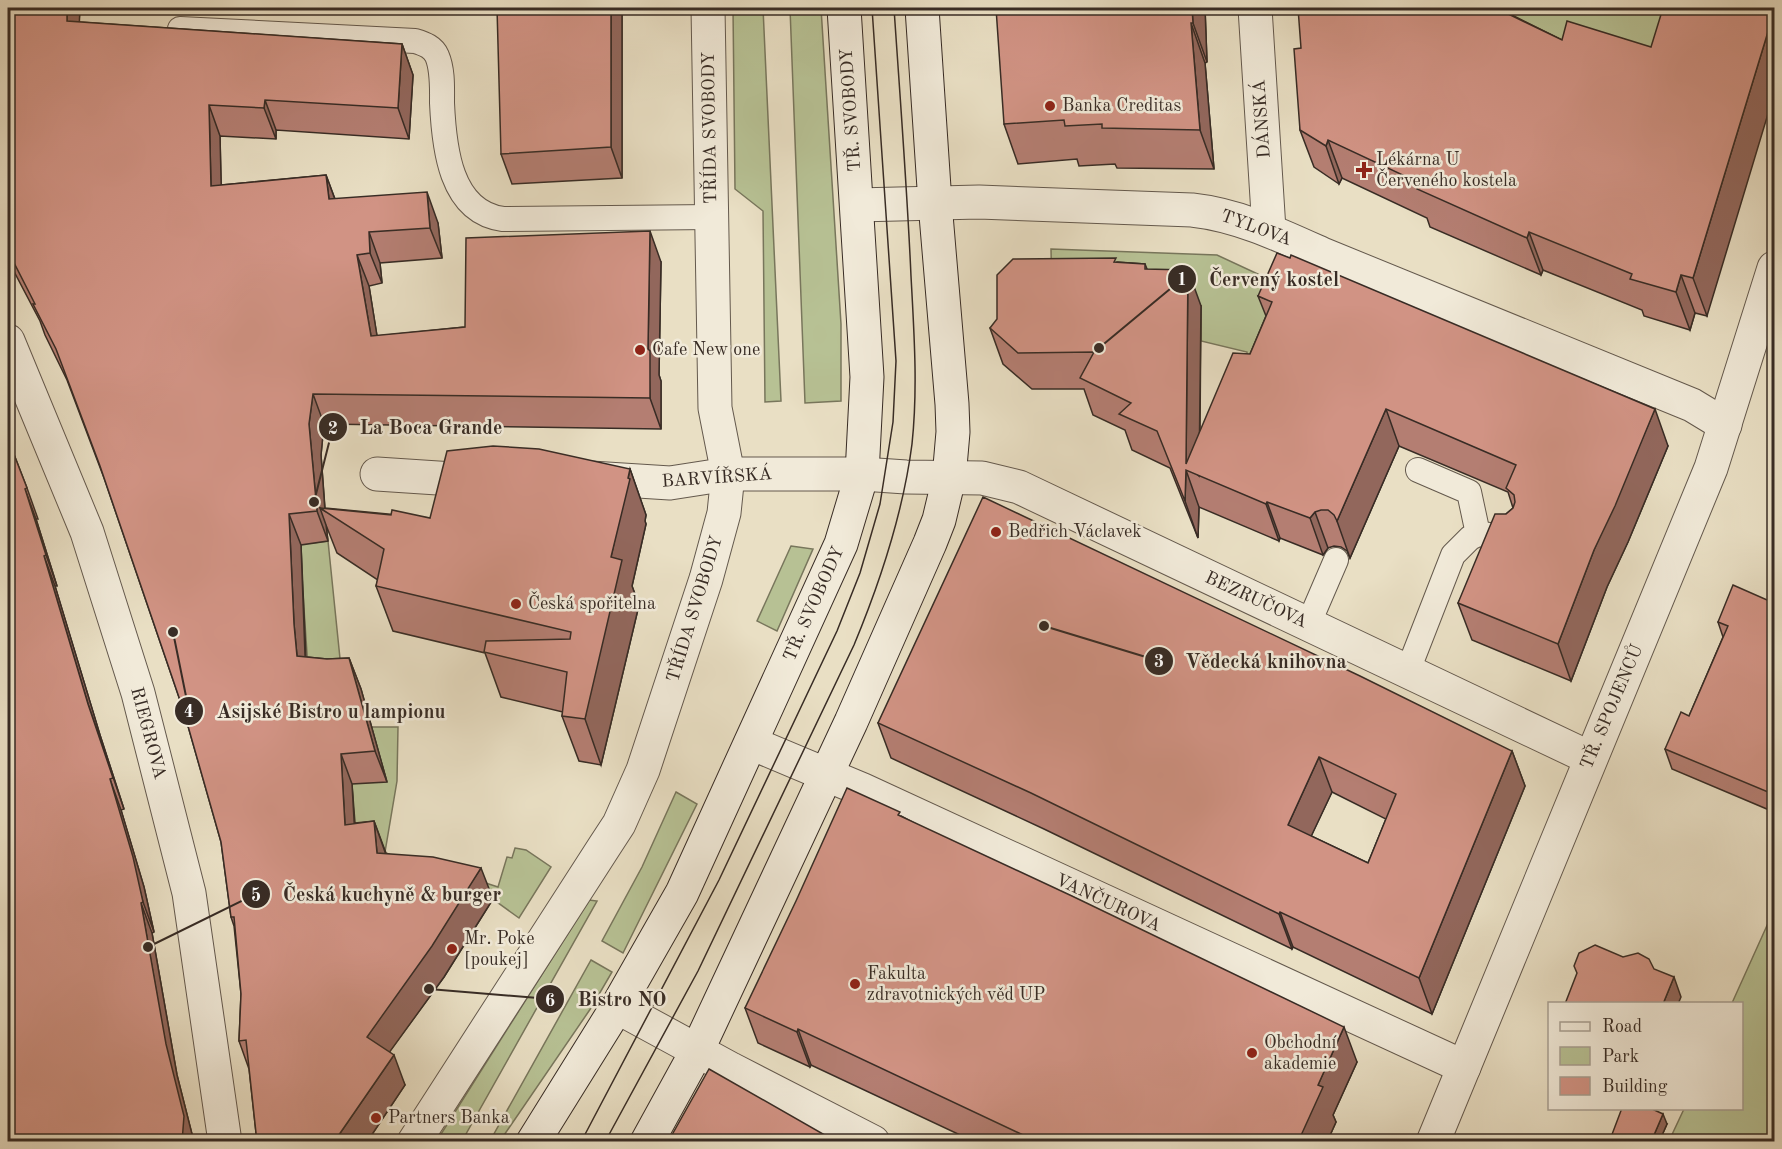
<svg xmlns="http://www.w3.org/2000/svg" width="1782" height="1149" font-family="'Old Standard TT',serif">
<style>
.green{fill:#b7c194;stroke:#78765c;stroke-width:1.5}
.lines{fill:none;stroke-linecap:round;stroke-linejoin:round}
.lane-casing{stroke:#64594d;stroke-width:26}
.street-casing{stroke:#64594d;stroke-width:35}
.secondary-casing{stroke:#382c25;stroke-width:35}
.lane{stroke:#f1ead9;stroke-width:24}
.street{stroke:#f1ead9;stroke-width:33}
.secondary{stroke:#f1ead9;stroke-width:33}
.tram{stroke:#382c25;stroke-width:1.5}
.wall{fill:#b47e72;stroke:#382c25;stroke-width:1.5;fill-rule:evenodd}
.shaded-wall{fill:#92675c;stroke:#382c25;stroke-width:1.5}
.building{fill:#d19384;stroke:#382c25;stroke-width:1.5;fill-rule:evenodd}
.poi-dot{fill:#8f2418;stroke:#f1ead9;stroke-width:2}
.labels{text-anchor:middle;dominant-baseline:central;stroke-width:5;stroke-linejoin:round;paint-order:stroke}
.poi-label{font-size:18px;fill:#382c25;stroke:#f1ead9;text-anchor:start}
.street-label{font-size:18px;fill:#382c25;stroke:#f1ead9}
.leader{fill:none;stroke:#382c25;stroke-width:2}
.callout-dot{fill:#382c25;stroke:#f1ead9;stroke-width:2}
.mark-label{font-size:18px;text-anchor:middle;font-weight:bold;fill:#fff}
.callout-label{font-size:20px;text-anchor:middle;font-weight:bold;fill:#382c25;stroke:#f1ead9;stroke-width:5;stroke-linejoin:round;paint-order:stroke}
</style>
<rect width="100%" height="100%" fill="#e9dfc4"/>
<filter id="stains"><feTurbulence type="fractalNoise" baseFrequency=".00333" numOctaves="4"/><feColorMatrix values="0 0 0 0 .2 0 0 0 0 .09 0 0 0 0 .02 0 0 0 .5 -.17"/></filter>
<radialGradient id="worn" r=".72"><stop offset=".6" stop-color="#630" stop-opacity="0"/><stop offset="1" stop-color="#630" stop-opacity=".3"/></radialGradient>
<g class="green">
<path d="M733 8H763L781 401 765 402 763 211 735 189Z"/>
<path d="M790 8H821L841 324V401L805 403Z"/>
<path d="M1498 8H1698L1676 49 1500 40Z"/>
<path d="M1051 249 1217 255 1290 289 1245 407 1247 352 1201 341V306L1052 295Z"/>
<path d="M311 541 313 543 328 541 347 727H398L397 781 385 852 356 855 352 786 346 766 312 727 303 594 280 551Z"/>
<path d="M791 546 813 549 777 631 757 621Z"/>
<path d="M676 792 697 804 623 953 602 941 642 867Z"/>
<path d="M515 848 526 850 551 867 519 918 458 874 498 887 507 857 512 858Z"/>
<path d="M589 900 597 901 462 1141 436 1142Z"/>
<path d="M1774 910V1141H1669L1684 1109 1742 1108V1004L1732 1003Z"/>
<path d="M591 960 612 972 591 1008 500 1141H490Z"/>
</g>
<g class="lines">
<g class="lane-casing">
<g id="lane">
<path d="M180 29 415 41C425 44 433 47 437 56 443 70 442 88 442 103 444 147 450 212 503 219L712 217"/>
<path d="M1418 470 1469 492 1478 534"/>
<path d="M1308 625 1336 560"/>
<path d="M1407 673 1453 555 1470 538 1478 534 1514 537"/>
</g>
</g>
<g class="street-casing">
<g id="street">
<path d="M1255 8 1269 230"/>
<path d="M857 205 979 202 1192 210C1238 215 1280 235 1322 254L1692 405 1725 425"/>
<path d="M8 341 87 532 138 693 189 893 225 1142"/>
<path d="M377 474 453 479 486 476"/>
<path d="M591 478 670 483 728 474H862L906 477 982 478 1019 487 1590 758"/>
<path d="M751 743 863 790 1464 1067"/>
<path d="M617 1007 731 1069 873 1142"/>
<path d="M414 1142 604 847 619 824 643 770 706 579 724 513 728 474 715 408 708 8"/>
<path d="M1433 1142 1711 468 1774 268"/>
</g>
</g>
<g class="secondary-casing">
<g id="secondary">
<path d="M533 1142 617 1007 682 893 841 544 862 474 867 377 844 8"/>
<path d="M647 1142 697 1051 851 722 930 543 939 520 949 478 953 432 952 404 935 203 922 8"/>
</g>
</g>
<use href="#lane" class="lane"/>
<use href="#street" class="street"/>
<use href="#secondary" class="secondary"/>
<g class="tram">
<path d="M581 1142 719 880 837 631 860 573 880 504 893 422 896 361 872 8"/>
<path d="M605 1142 698 971 854 645C881 580 903 514 912 444 918 388 914 332 911 276 907 186 900 97 894 8"/>
</g>
</g>
<g class="wall">
<path d="M8 8H80L79 22 402 44 413 75 409 139 276 130V139L220 136 221 185 326 175 335 199 438 223 442 258 380 263 382 283 369 286 377 336 465 327 661 262 659 375 661 381V429L324 424 321 455 325 508 430 518 630 469 646 515 645 521 646 524 632 586 639 605 601 765 579 761 562 716 563 712 501 697 485 653 393 631 376 586 378 580 337 553 326 525 328 541 301 545 306 657 327 659 349 658 361 689 387 782 352 784 355 823 374 821 386 853 493 899 444 977 389 1052 405 1085 367 1142H257L249 1069 239 1041 241 994 234 926 231 917 221 842 184 712 104 478 67 380 45 335 40 321 8 260Z"/>
<path d="M622 8V178L512 184 501 154Z"/>
<path d="M1205 8 1207 62 1205 63 1214 169 1117 168 1115 164 1079 166 1077 159 1018 164 1004 124Z"/>
<path d="M1498 8 1562 40 1651 47 1707 316 1695 313 1690 330 1644 316 1642 310 1543 270 1541 275 1430 227 1427 218 1342 178 1339 184 1314 167 1300 130 1301 48Z"/>
<path d="M1117 262 1145 264 1147 269 1201 306 1200 432 1250 354 1266 316 1258 296 1668 446 1628 542 1607 587 1571 681 1472 640 1458 603 1506 514 1513 508 1508 492 1399 446 1350 558 1347 551 1341 547 1334 546 1328 548 1323 555 1280 538 1279 541 1199 507 1198 538 1170 468 1132 450 1125 430 1093 415 1084 389H1032L1003 364 990 328Z"/>
<path d="M8 439 27 488 38 519H36L57 586H55L100 735 124 809 121 810 144 887 154 932 152 933 177 1075 194 1142H8Z"/>
<path d="M1774 603V812L1672 769 1665 749 1689 716 1723 637 1718 622Z"/>
<path d="M878 723 1512 751 1525 786 1432 1014 1293 947 1292 949 1044 829 891 758ZM1332 792 1386 819 1368 863 1311 836Z"/>
<path d="M901 816 1357 1062 1333 1115 1336 1122 1327 1142H975L811 1065 810 1067 758 1043 745 1008Z"/>
<path d="M1667 1124 1659 1142H1613L1611 1137Z"/>
</g>
<g class="shaded-wall">
<path d="M67 8H80L78 52 67 21Z"/>
<path d="M611 8H622V178L611 147Z"/>
<path d="M1192 8H1205L1207 62 1193 23Z"/>
<path d="M1774 12V94L1707 316 1693 278Z"/>
<path d="M1191 23 1205 63 1214 169 1200 130Z"/>
<path d="M402 44 413 75 409 139 398 108Z"/>
<path d="M265 100 276 130V139L264 108Z"/>
<path d="M209 105 220 136 222 217 211 186Z"/>
<path d="M1328 140 1342 178 1339 184 1326 146Z"/>
<path d="M326 175 337 205 329 199Z"/>
<path d="M427 192 438 223 442 258 430 228Z"/>
<path d="M650 231 661 262 659 375 661 381V429L650 398 648 349Z"/>
<path d="M369 232 380 263 382 283 370 253Z"/>
<path d="M1529 232 1543 270 1541 275 1527 238Z"/>
<path d="M357 255 369 286 382 367 371 336Z"/>
<path d="M1188 270 1201 306 1199 476 1186 464Z"/>
<path d="M1681 275 1695 313 1690 330 1676 292Z"/>
<path d="M313 394 324 424 321 455 325 511 320 508 326 525 328 541 317 511 309 424Z"/>
<path d="M1386 409 1399 446 1350 558 1337 521Z"/>
<path d="M1655 409 1668 446 1628 542 1607 587 1571 681 1558 644 1594 550Z"/>
<path d="M630 469 646 515 645 521 646 524 632 586 639 605 601 765 585 719 611 557Z"/>
<path d="M1186 470 1199 507 1198 538 1185 501Z"/>
<path d="M25 489 36 519 57 586 46 555Z"/>
<path d="M1267 502 1280 538 1279 541 1266 504Z"/>
<path d="M1315 512 1328 548 1323 555 1310 518Z"/>
<path d="M289 514 301 545 305 655 308 687 297 656 294 624Z"/>
<path d="M44 556 55 586 100 735 124 809 88 704Z"/>
<path d="M349 658 361 689 387 782 375 751Z"/>
<path d="M1512 751 1525 786 1432 1014 1419 978Z"/>
<path d="M341 754 352 784 356 855 345 825Z"/>
<path d="M1319 757 1332 792 1300 860 1288 825Z"/>
<path d="M1774 776V810L1768 792Z"/>
<path d="M110 779 121 810 144 887 154 932 143 902Z"/>
<path d="M374 821 385 852 388 884 377 853Z"/>
<path d="M481 868 493 899 444 977 378 1068 367 1037Z"/>
<path d="M141 903 152 933 177 1075 194 1142H182Z"/>
<path d="M1280 912 1293 947 1292 949 1279 914Z"/>
<path d="M1674 977 1681 997 1678 1004H1663Z"/>
<path d="M1344 1027 1357 1062 1333 1115 1336 1122 1327 1142H1298L1318 1085Z"/>
<path d="M798 1029 811 1065 810 1067 797 1032Z"/>
<path d="M394 1055 405 1085 367 1142H334Z"/>
<path d="M1663 1114 1667 1124 1659 1142H1651Z"/>
</g>
<g class="building">
<path d="M8 8H67V21L402 44 398 108 265 100 264 108 209 105 211 186 326 175 329 199 427 192 430 228 369 232 370 253 357 255 371 336 465 327 466 238 650 231 648 349 650 351V398L313 394 309 424 317 511 289 514 294 624 297 656 327 659 349 658 375 751 341 754 345 825 374 821 377 853 433 857 481 868 432 946 367 1037 394 1055 334 1142H257L246 1040 239 1041 241 994 234 917H231L221 842 184 712 100 466 56 349 33 304H35L8 251Z"/>
<path d="M497 8H611V147L501 154Z"/>
<path d="M996 8H1192L1193 23H1191L1200 130 1102 128V124L1065 126 1064 120 1004 124Z"/>
<path d="M1298 8H1496L1562 40 1567 21 1651 47 1663 8H1774V12L1693 278 1681 275 1676 292 1630 279 1632 274 1529 232 1527 238 1417 189 1420 183 1328 140 1326 146 1300 130 1294 49 1301 48Z"/>
<path d="M1277 253 1290 258 1291 255 1655 409 1615 506 1594 550 1558 644 1458 603 1495 514H1506L1513 508 1515 502 1514 495 1506 488 1516 465 1386 409 1337 521 1334 515 1328 510H1321L1315 512 1310 518 1267 502 1266 504 1186 470 1185 501 1157 431 1119 414 1131 403 1080 378 1094 352 1018 353 990 328 997 319V275L1013 259 1116 258 1114 262 1145 264V269L1188 270 1186 464 1233 353 1250 354 1272 302 1258 296Z"/>
<path d="M8 439 27 488 25 489 46 555 44 556 88 704 113 778 110 779 133 857 143 902 141 903 166 1044 184 1116 182 1142H8Z"/>
<path d="M493 446 539 449 630 469 628 478 630 479 611 557 622 560 585 719 562 716 567 672 484 652 486 641 570 639 571 632 376 586 384 549 320 508 391 515 392 510 430 518 447 451Z"/>
<path d="M983 497 1360 676 1512 751 1419 978 1280 912 1279 914 1031 793 878 723ZM1319 757 1396 794 1368 863 1288 825Z"/>
<path d="M1733 585 1774 603V776L1768 792 1665 749 1681 712 1689 716 1728 626 1718 622Z"/>
<path d="M847 788 900 812 898 815 1072 896 1344 1027 1318 1085 1323 1087 1298 1142H1038L798 1029 797 1032 745 1008 796 901Z"/>
<path d="M1595 945 1623 957 1638 953 1649 959 1654 969 1674 977 1663 1004H1565L1577 973 1574 966 1579 953Z"/>
<path d="M709 1069 837 1142H668Z"/>
<path d="M1622 1108H1650L1663 1114 1651 1142H1622L1611 1137Z"/>
</g>
<g class="poi-dot">
<circle cx="1050" cy="106" r="6"/>
<path d="M1361 161h6v6h6v6h-6v6h-6v-6h-6v-6h6z"/>
<circle cx="640" cy="350" r="6"/>
<circle cx="996" cy="532" r="6"/>
<circle cx="516" cy="604" r="6"/>
<circle cx="452" cy="949" r="6"/>
<circle cx="855" cy="984" r="6"/>
<circle cx="1252" cy="1053" r="6"/>
<circle cx="376" cy="1118" r="6"/>
</g>
<g class="labels">
<g class="poi-label">
<text x="1062" y="106">Banka Creditas</text>
<text x="1376" y="160">Lékárna U<tspan x="1376" dy="21">Červeného kostela</tspan></text>
<text x="652" y="350">Cafe New one</text>
<text x="1008" y="532">Bedřich Václavek</text>
<text x="528" y="604">Česká spořitelna</text>
<text x="464" y="939">Mr. Poke<tspan x="464" dy="21">[poukej]</tspan></text>
<text x="867" y="974">Fakulta<tspan x="867" dy="21">zdravotnických věd UP</tspan></text>
<text x="1264" y="1043">Obchodní<tspan x="1264" dy="21">akademie</tspan></text>
<text x="388" y="1118">Partners Banka</text>
</g>
<g class="street-label">
<text transform="translate(851 110) rotate(-94)">TŘ. SVOBODY</text>
<text transform="translate(1262 119) rotate(-94)">DÁNSKÁ</text>
<text transform="translate(710 128) rotate(-91)">TŘÍDA SVOBODY</text>
<text transform="translate(1256 228) rotate(20)">TYLOVA</text>
<text transform="translate(717 478) rotate(-4)">BARVÍŘSKÁ</text>
<text transform="translate(1256 600) rotate(25)">BEZRUČOVA</text>
<text transform="translate(814 604) rotate(-66)">TŘ. SVOBODY</text>
<text transform="translate(695 609) rotate(-73)">TŘÍDA SVOBODY</text>
<text transform="translate(1612 707) rotate(-67)">TŘ. SPOJENCŮ</text>
<text transform="translate(148 733) rotate(75)">RIEGROVA</text>
<text transform="translate(1108 903) rotate(25)">VANČUROVA</text>
</g>
</g>
<path class="leader" d="M1099 348L1182 279M314 502L333 427M1044 626L1159 661M173 632L189 711M148 947L256 894M429 989L550 999"/>
<g class="callout-dot">
<circle cx="1099" cy="348" r="6"/>
<circle cx="314" cy="502" r="6"/>
<circle cx="1044" cy="626" r="6"/>
<circle cx="173" cy="632" r="6"/>
<circle cx="148" cy="947" r="6"/>
<circle cx="429" cy="989" r="6"/>
<circle cx="1182" cy="279" r="15"/>
<circle cx="333" cy="427" r="15"/>
<circle cx="1159" cy="661" r="15"/>
<circle cx="189" cy="711" r="15"/>
<circle cx="256" cy="894" r="15"/>
<circle cx="550" cy="999" r="15"/>
</g>
<g class="mark-label">
<text x="1182" y="285">1</text>
<text x="333" y="434">2</text>
<text x="1159" y="667">3</text>
<text x="189" y="717">4</text>
<text x="256" y="901">5</text>
<text x="550" y="1006">6</text>
</g>
<g class="callout-label">
<text x="1274" y="286">Červený kostel</text>
<text x="431" y="434">La Boca Grande</text>
<text x="1266" y="668">Vědecká knihovna</text>
<text x="331" y="718">Asijské Bistro u lampionu</text>
<text x="392" y="901">Česká kuchyně &amp; burger</text>
<text x="622" y="1006">Bistro NO</text>
</g>
<rect width="1782" height="1149" fill="none" stroke="#e9dfc4" stroke-width="30"/>
<rect x="9" y="9" width="1764" height="1131" fill="none" stroke="#382c25" stroke-width="3"/>
<rect x="15" y="15" width="1752" height="1119" fill="none" stroke="#382c25" stroke-width="1.5"/>
<rect x="1548" y="1002" width="195" height="108" fill="#f1ead9" stroke="#a79e91" stroke-width="1.5"/>
<rect x="1560" y="1022" width="30" height="9" fill="#f1ead9" stroke="#a79e91" stroke-width="1.5"/>
<text x="1602" y="1032" font-size="18" fill="#382c25">Road</text>
<rect x="1560" y="1047" width="30" height="18" fill="#b7c194" stroke="#a79e91" stroke-width="1.5"/>
<text x="1602" y="1062" font-size="18" fill="#382c25">Park</text>
<rect x="1560" y="1077" width="30" height="18" fill="#d19384" stroke="#a79e91" stroke-width="1.5"/>
<text x="1602" y="1092" font-size="18" fill="#382c25">Building</text>
<rect width="100%" height="100%" filter="url(#stains)"/>
<rect width="100%" height="100%" fill="url(#worn)"/>
</svg>
